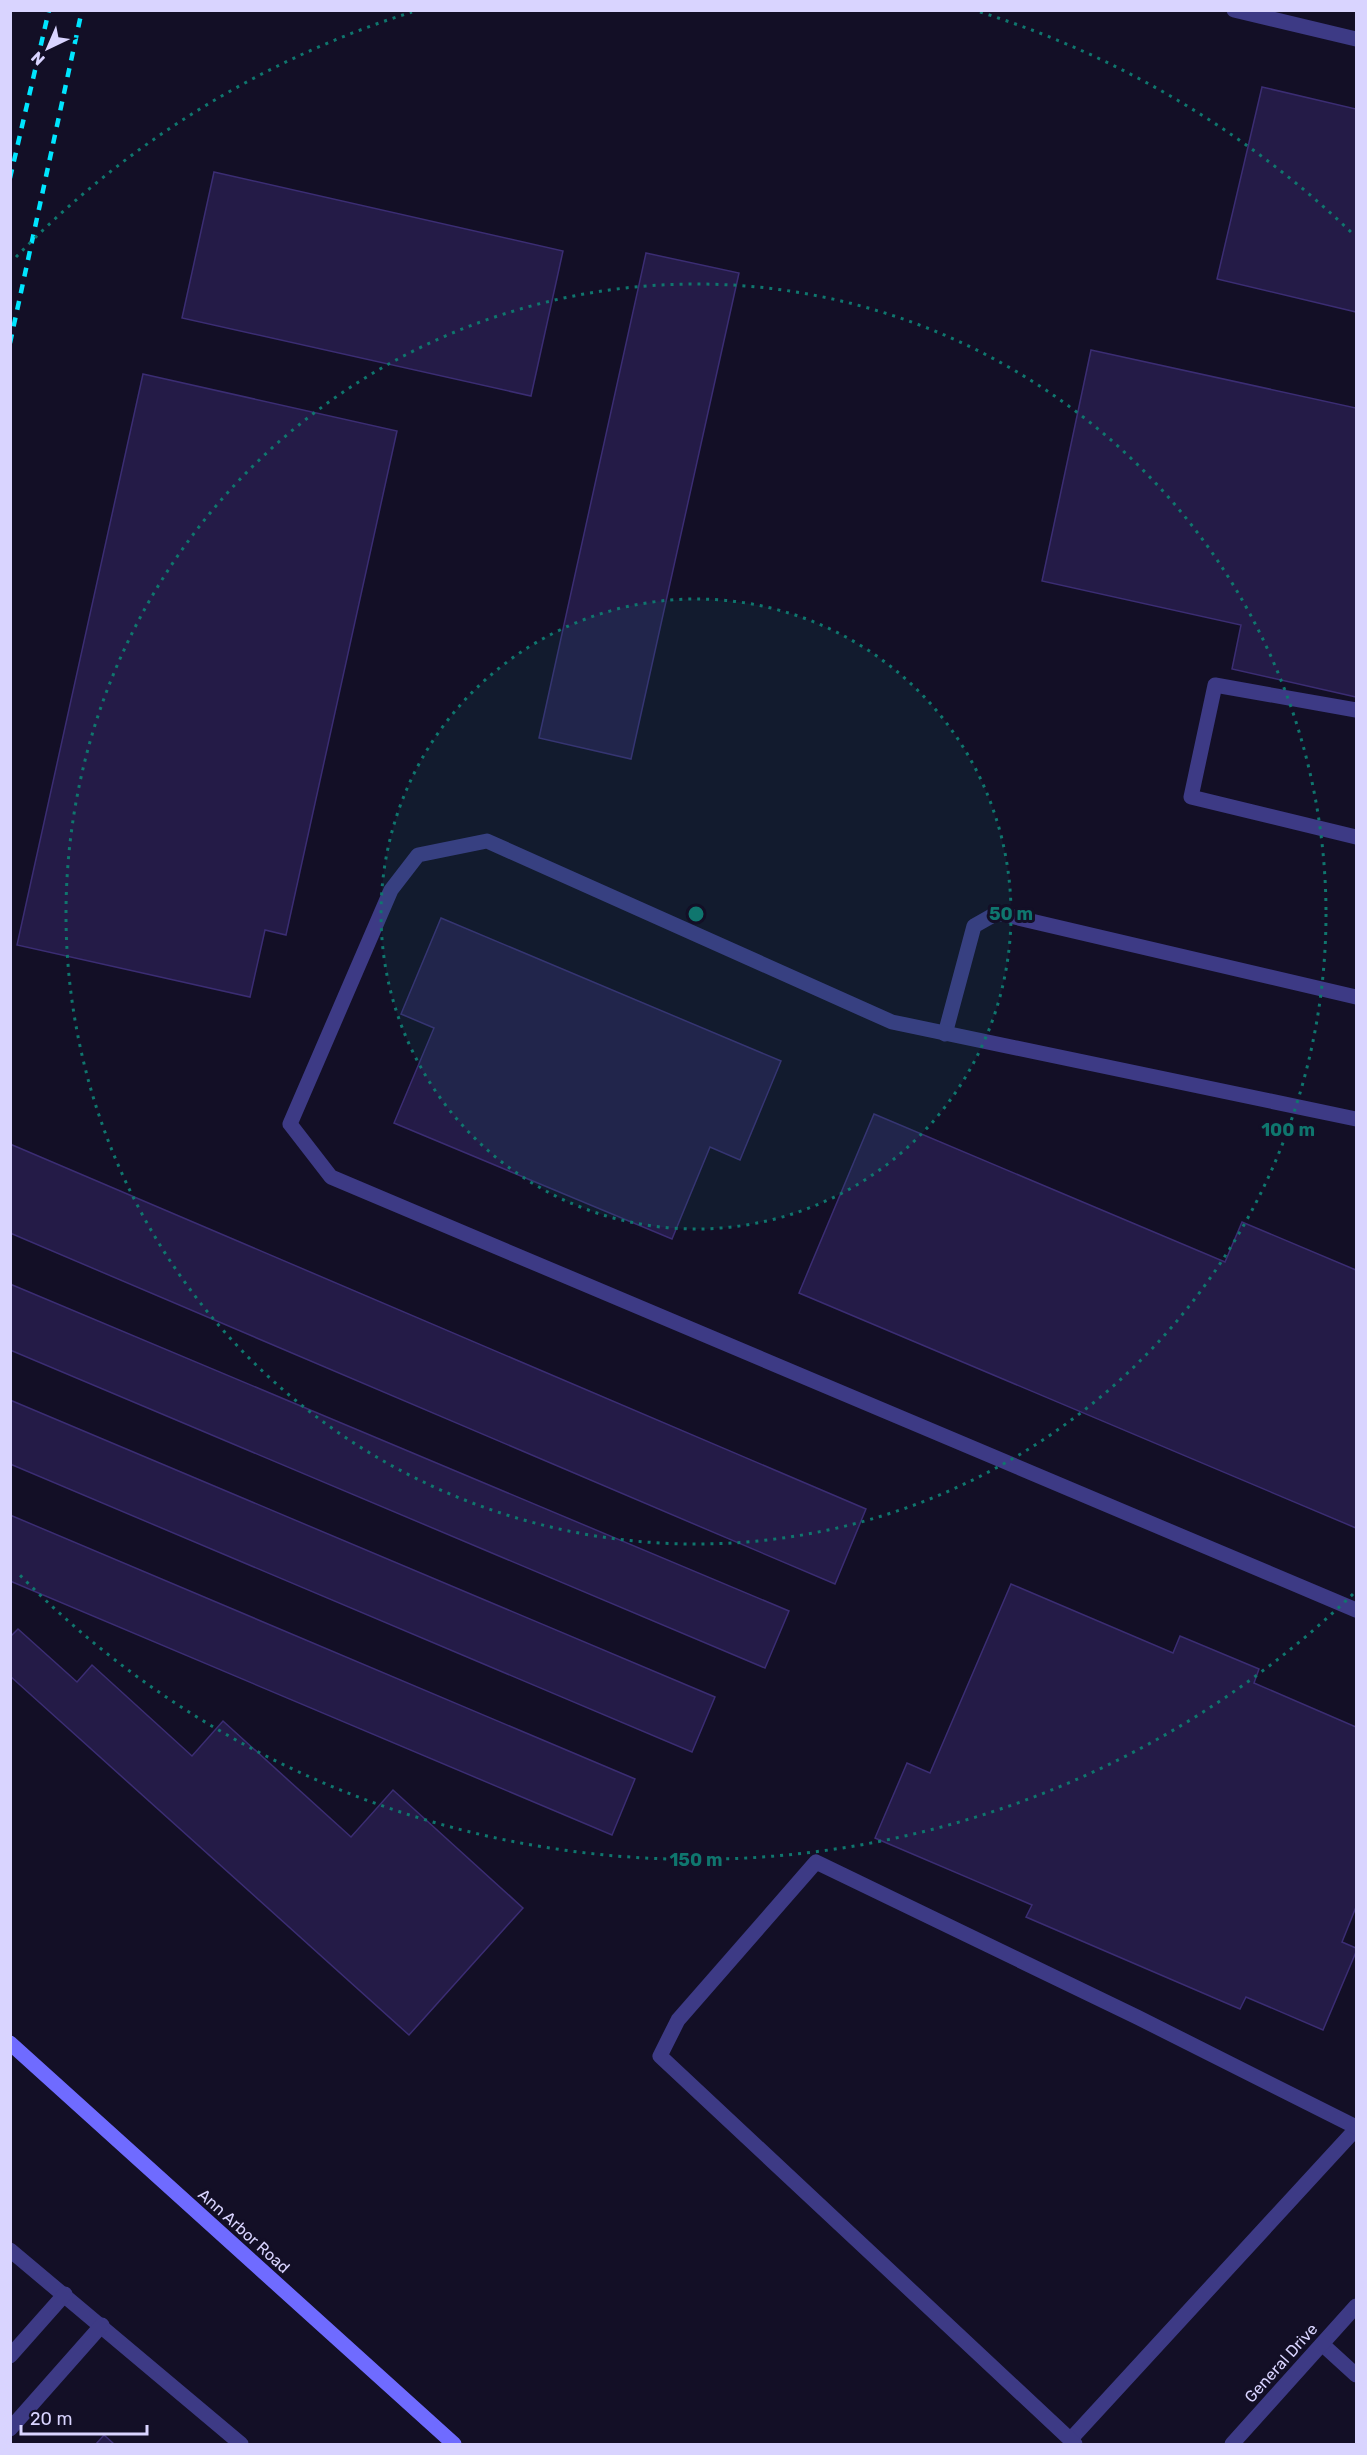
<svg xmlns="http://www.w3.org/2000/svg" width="1367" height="2455" font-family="Rubik,sans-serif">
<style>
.building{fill:#241b47;stroke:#3b2d73;stroke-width:1.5}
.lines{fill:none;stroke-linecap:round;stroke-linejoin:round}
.service{stroke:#3d3a85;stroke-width:15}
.minor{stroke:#3d3a85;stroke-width:15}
.secondary{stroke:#6f6bff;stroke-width:15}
.rail{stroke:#00e5ff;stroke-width:4.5;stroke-dasharray:9 8;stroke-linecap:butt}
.ring{fill:none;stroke:#0f766e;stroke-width:3;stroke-dasharray:3 6}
.labels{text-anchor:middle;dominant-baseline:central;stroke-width:6;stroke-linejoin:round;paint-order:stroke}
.street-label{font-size:16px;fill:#d9d4ff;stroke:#130f26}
.centre{fill:#0f766e;stroke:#130f26;stroke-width:3}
.ring-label{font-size:18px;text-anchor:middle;font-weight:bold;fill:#0f766e;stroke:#130f26;stroke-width:6;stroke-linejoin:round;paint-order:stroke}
</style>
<rect width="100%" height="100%" fill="#130f26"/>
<g class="building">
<path d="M1262 87 1356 109V312L1217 279Z"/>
<path d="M214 172 563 251 531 396 182 318Z"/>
<path d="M646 253 739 273 631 759 539 738Z"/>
<path d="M1091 350 1356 408V697L1232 669 1241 625 1042 581Z"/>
<path d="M143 374 397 431 286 935 265 930 250 997 17 945Z"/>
<path d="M441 918 781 1061 740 1160 710 1147 672 1239 394 1123 434 1028 401 1014Z"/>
<path d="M874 1114 1225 1262 1242 1222 1356 1270V1528L799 1293Z"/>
<path d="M10 1144 866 1509 835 1584 10 1233Z"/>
<path d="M10 1284 789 1611 765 1668 10 1350Z"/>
<path d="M10 1400 715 1697 692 1752 10 1464Z"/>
<path d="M10 1515 635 1779 612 1835 10 1581Z"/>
<path d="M1011 1584 1173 1653 1180 1636 1259 1669 1254 1683 1356 1727V1907L1342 1942 1356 1948V1952L1323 2030 1246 1997 1240 2009 1026 1917 1032 1905 875 1838 907 1763 930 1773Z"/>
<path d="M18 1629 77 1682 92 1665 192 1756 223 1721 351 1837 393 1790 523 1908 409 2035 10 1676V1637Z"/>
<path d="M104 2435 114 2444H96Z"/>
</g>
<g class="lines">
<g class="service">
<path d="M1234 10 1356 39"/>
<path d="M1356 710 1215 685 1191 797 1356 837"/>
<path d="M945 1034 974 926 997 913 1356 997"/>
<path d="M1356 1119 892 1022 487 841 418 855 391 890 290 1124 331 1177 1356 1610"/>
<path d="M10 2250 241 2444"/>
<path d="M1322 2344 1356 2375"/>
<path d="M10 2356 65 2294"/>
<path d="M10 2429 102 2325"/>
<path d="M1070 2440 1356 2129"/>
<path d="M1075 2444 660 2056 678 2020 816 1862 1137 2017 1356 2127"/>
</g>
<path class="minor" d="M1232 2444 1356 2306"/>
<path class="secondary" d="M10 2043 454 2444"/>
<g class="rail">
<path d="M10 178 49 10"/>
<path d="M10 343 82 10"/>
</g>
</g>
<circle cx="696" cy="914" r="315" fill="#0f766e" fill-opacity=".12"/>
<g class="ring">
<circle cx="696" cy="914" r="315"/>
<circle cx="696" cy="914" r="630"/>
<path d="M1353 1594A946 946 0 0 1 16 1571M16 257A946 946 0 0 1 412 12M980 12A946 946 0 0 1 1353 234"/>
</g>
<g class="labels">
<g class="street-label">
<text transform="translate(244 2231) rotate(42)">Ann Arbor Road</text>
<text transform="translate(1281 2363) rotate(-48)">General Drive</text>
</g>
</g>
<circle cx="696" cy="914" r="9" class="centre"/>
<g class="ring-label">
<text x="1011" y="920">50 m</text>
<text x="1288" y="1136">100 m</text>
<text x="696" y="1866">150 m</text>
</g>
<rect width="1367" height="2455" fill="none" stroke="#d9d4ff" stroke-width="24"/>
<g transform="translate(48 48) rotate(224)" stroke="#130f26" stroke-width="4.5" paint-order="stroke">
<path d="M0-4.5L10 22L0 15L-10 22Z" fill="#d9d4ff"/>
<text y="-9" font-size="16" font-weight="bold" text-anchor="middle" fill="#d9d4ff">N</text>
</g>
<path d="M21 2425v9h126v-9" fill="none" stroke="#d9d4ff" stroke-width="3"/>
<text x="30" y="2425" font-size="18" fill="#d9d4ff" stroke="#130f26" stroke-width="4.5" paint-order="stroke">20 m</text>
</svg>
